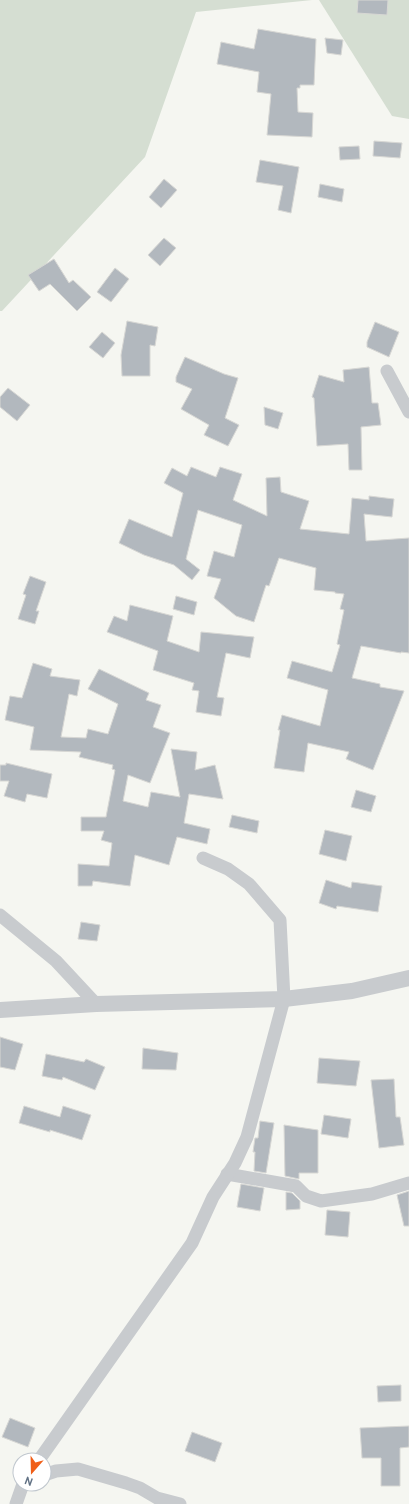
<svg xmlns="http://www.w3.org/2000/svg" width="409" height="1504" font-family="Overpass,sans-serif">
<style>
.green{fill:#d5ded2}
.building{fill:#b2b8be;stroke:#d7d7d4}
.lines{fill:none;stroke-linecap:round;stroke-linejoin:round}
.minor{stroke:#c8cbce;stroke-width:13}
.tertiary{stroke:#c8cbce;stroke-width:16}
</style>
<rect width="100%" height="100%" fill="#f5f6f1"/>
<g class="green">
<path d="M0 0H312L196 12 145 157 2 311H0Z"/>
<path d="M319 0H409V119L392 116Z"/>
</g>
<g class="building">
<path d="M358 0H388L387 15 357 13Z"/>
<path d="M258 29 316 39 314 85H300V88H297L298 112 313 113 312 137 267 135 271 94 257 92 259 72 217 64 221 42 254 49Z"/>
<path d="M325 38 343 40 341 55 327 53Z"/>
<path d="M374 141 402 143 400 158 373 156Z"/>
<path d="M359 146 360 159 340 160 339 147Z"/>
<path d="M260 160 299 167 291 213 278 210 283 186 256 182Z"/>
<path d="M164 179 177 190 161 208 149 197Z"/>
<path d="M320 184 344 189 342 202 318 197Z"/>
<path d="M164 238 176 248 160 266 148 255Z"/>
<path d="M54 259 69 283 73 280 91 297 77 311 50 284 39 291 28 275Z"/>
<path d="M115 268 129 279 111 302 97 292Z"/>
<path d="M127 321 158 327 155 346 150 345V376H122L121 355Z"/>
<path d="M375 322 399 332 389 357 367 347V342Z"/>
<path d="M102 332 115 343 103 358 89 347Z"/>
<path d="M185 357 224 374 238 378 225 418 239 425 228 446 204 435 209 425 181 409 192 389 176 382V377Z"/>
<path d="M369 367 372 403H378L381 425 361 427 362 470H349L348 444 317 446 314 398 312 397 319 375 344 382 343 370Z"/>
<path d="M8 388 30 405 17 421 0 407V397Z"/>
<path d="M264 407 283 413 278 429 265 425Z"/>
<path d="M191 467 216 477 220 467 242 474 233 500 267 516 266 478 280 477 281 492 309 501 300 529 349 534 352 498 369 500V496L394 499 392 517 364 514 366 541 409 538V653L401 652V653L361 646 352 678 380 684V687L404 691 373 770 346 759 349 752 308 743 304 772 274 768 280 730H278L282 715 320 726 328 690 287 678 292 661 332 672 340 645 337 644 344 610 340 609 344 594 335 593V592L314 590 316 568 279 558 269 586 266 585 254 622 236 616 214 598 221 579 207 576 214 551 234 557 242 525 198 510 186 559 200 570 192 580 174 565 144 555 119 543 129 519 172 537 183 493 164 483 172 468 187 476Z"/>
<path d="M30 576 46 582 36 611H39L35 624 18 619 26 595 23 594Z"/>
<path d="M176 596 197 602 194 615 173 609Z"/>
<path d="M130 605 173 616 167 641 199 652 201 632 254 637 250 658 226 653 217 697 224 698 221 716 196 712 199 691 192 690 194 683 153 670 158 651 107 632 114 616 127 621Z"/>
<path d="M33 663 52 669 50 676 80 680 77 696 69 694 61 737 86 738 88 729 108 734 118 704 88 689 99 669 149 693 146 700 161 705 153 727 170 733 150 783 128 775 123 801 148 807 151 792 180 797 171 749 197 752 195 770 215 765 223 799 189 794 184 823 210 829 207 844 177 837 169 865 135 855 130 886 93 881 92 886H78V864L109 866 112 843 101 840 104 831H81V817H106L115 770 112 769 113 765 79 757 81 752 30 750 34 727 5 720 10 696 22 698Z"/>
<path d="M6 763 52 774 47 798 27 794 25 802 4 796 9 781H0V765H6Z"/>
<path d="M356 790 376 796 371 812 351 807Z"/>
<path d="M232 815 259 821 257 833 229 827Z"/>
<path d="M325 830 352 836 346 861 319 854Z"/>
<path d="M326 880 351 888 352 882 382 886 378 912 337 906 336 909 319 903Z"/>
<path d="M81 922 100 925 97 941 78 939Z"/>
<path d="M0 1037 23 1044 15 1070 0 1067Z"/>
<path d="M143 1048 178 1053 176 1070 142 1069Z"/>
<path d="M46 1054 84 1062 86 1059 105 1067 95 1090 63 1077 62 1080 42 1076Z"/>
<path d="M319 1058 360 1061 356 1086 317 1083Z"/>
<path d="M394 1079 396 1117H400L404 1145 379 1148 371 1080Z"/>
<path d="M24 1106 60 1117 63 1106 91 1115 82 1140 50 1130V1132L19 1123Z"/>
<path d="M324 1115 351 1119 348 1138 321 1134Z"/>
<path d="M260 1121 274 1123 266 1173 254 1171 255 1152H253L255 1138H258Z"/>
<path d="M284 1125 318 1130V1173H299V1179L285 1176Z"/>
<path d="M241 1184 264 1188 260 1211 237 1207Z"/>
<path d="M409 1191V1226H404L397 1195Z"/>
<path d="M286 1192 292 1193 300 1201V1209L286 1210Z"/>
<path d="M327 1210 350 1212 348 1237 325 1235Z"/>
<path d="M401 1385V1401L378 1402 377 1386Z"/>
<path d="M10 1418 35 1428 28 1447 2 1437Z"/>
<path d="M409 1426V1447L400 1448V1486H381V1458H362L360 1428Z"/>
<path d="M192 1432 222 1443 215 1462 185 1451Z"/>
</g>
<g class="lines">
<g class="minor">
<path d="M387 371 409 412"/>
<path d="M0 915 56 961 96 1004"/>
<path d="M227 1174 296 1186 306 1196 321 1201 372 1194 409 1183"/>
<path d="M39 1460 192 1243 213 1197 235 1163 247 1137 284 999 280 920 249 884 228 869 203 858"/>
<path d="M44 1475 56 1471 78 1469 126 1483 140 1488 157 1498 180 1504"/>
<path d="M16 1504 23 1484"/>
</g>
<path class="tertiary" d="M0 1010 96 1004 284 999 352 991 409 978"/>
</g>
<g transform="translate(32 1472) rotate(200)"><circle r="19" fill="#ffffff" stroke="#c0c7ce"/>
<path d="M0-3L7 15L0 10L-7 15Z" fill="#f05e17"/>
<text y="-6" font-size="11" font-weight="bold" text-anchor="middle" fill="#627285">N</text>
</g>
</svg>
